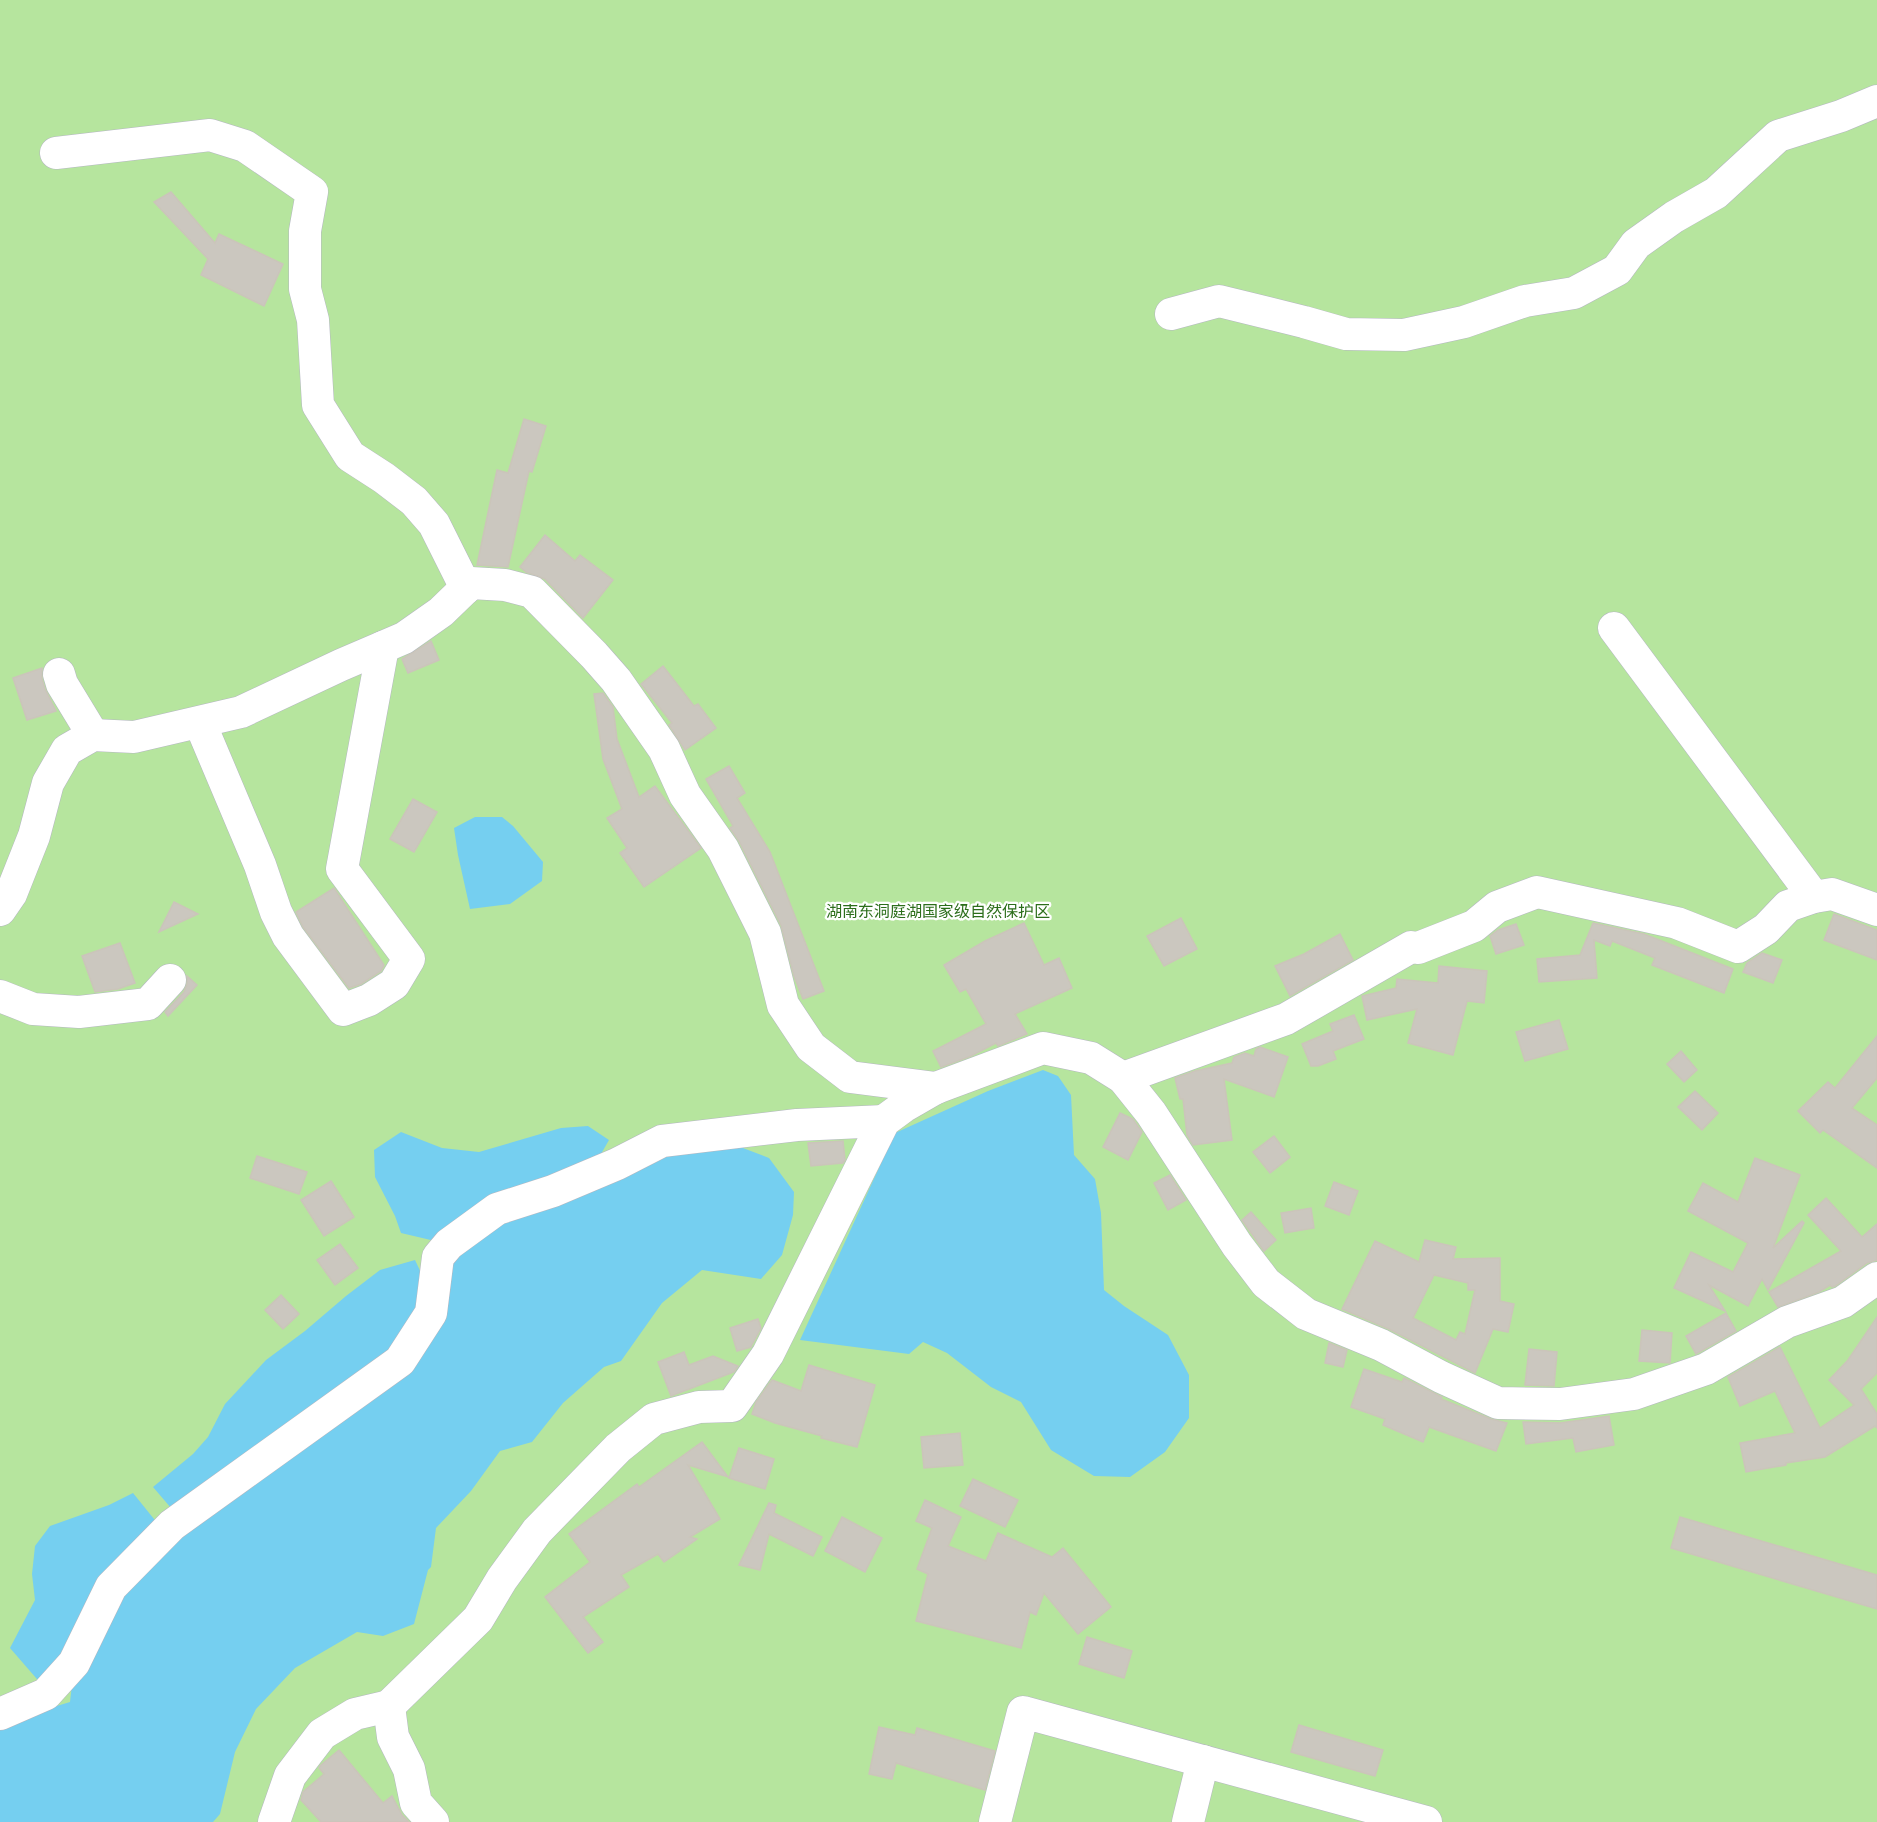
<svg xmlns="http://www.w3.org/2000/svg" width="1877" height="1822" font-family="'IBM Plex Sans','Noto Sans SC',sans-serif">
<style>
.green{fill:#b6e59e}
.water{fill:#75cff0}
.building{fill:#cbc7bf;stroke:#cbc5ba;stroke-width:1.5;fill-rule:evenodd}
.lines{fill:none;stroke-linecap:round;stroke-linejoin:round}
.minor-casing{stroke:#b4b7c1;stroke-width:33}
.minor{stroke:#fff;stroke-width:32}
.labels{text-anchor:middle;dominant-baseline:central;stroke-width:4.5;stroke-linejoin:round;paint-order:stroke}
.park-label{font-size:16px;fill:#2c6e1b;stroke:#fff}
</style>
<rect width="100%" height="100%" fill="#efe9e1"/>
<rect class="green" x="0" y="0" width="1877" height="1822"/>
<g class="water">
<path d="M475 817H502L513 826 543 862 542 881 510 904 470 909 458 855 454 828Z"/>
<path d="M1043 1070 1058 1076 1071 1095 1074 1155 1095 1179 1101 1213 1104 1290 1124 1306 1168 1335 1189 1375V1418L1165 1452 1130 1477 1094 1476 1051 1450 1021 1402 991 1387 947 1353 923 1342 909 1354 800 1340 895 1133 988 1091Z"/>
<path d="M588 1126 609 1140 601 1154 435 1241 401 1233 395 1216 375 1177 374 1150 401 1132 442 1148 479 1152 561 1128Z"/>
<path d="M735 1145 769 1158 794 1192 793 1215 782 1255 761 1279 702 1270 662 1303 621 1361 604 1367 563 1403 532 1442 500 1451 471 1491 436 1528 431 1567 428 1570 414 1624 383 1636 357 1632 295 1668 256 1709 235 1752 220 1814 213 1822H0V1730L40 1711 70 1702 73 1676 146 1562 375 1393 449 1268 481 1226 639 1159Z"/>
<path d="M415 1260 424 1279V1311L393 1358 177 1515 153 1487 193 1454 208 1437 225 1404 266 1360 305 1331 346 1296 380 1270Z"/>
<path d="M133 1493 158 1524 82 1637 43 1686 10 1648 35 1600 32 1574 35 1546 50 1526 109 1505Z"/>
</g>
<g class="building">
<path d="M171 192 215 243 219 234 283 264 264 306 201 275 208 259 154 202Z"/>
<path d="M524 419 546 426 532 472 529 471 508 567 477 565 497 470 508 473Z"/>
<path d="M545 535 575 561 580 555 613 580 583 618 545 579 526 572 520 567Z"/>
<path d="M431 641 439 660 408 673 402 659Z"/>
<path d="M663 666 694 706 698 704 716 728 685 750 669 725 672 723 641 684Z"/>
<path d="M42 668V679L45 689 56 711 27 720 13 678Z"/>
<path d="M603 693 613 707 617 739 639 797 655 786 701 848 644 887 620 853 627 848 607 818 622 809 603 759 594 694Z"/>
<path d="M729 766 745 793 737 798 770 852 824 991 803 999 794 976 781 925 739 841 730 828 733 826 706 779Z"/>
<path d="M413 799 437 812 414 852 390 839Z"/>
<path d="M334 888 384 965 381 971 361 984 349 988 303 927 296 912Z"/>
<path d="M174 902 198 914 159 932Z"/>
<path d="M1834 914 1877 930V960L1824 940Z"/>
<path d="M1181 918 1197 949 1164 966 1147 936Z"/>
<path d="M1024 923 1044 965 1059 958 1072 988 1015 1014 1027 1034 998 1046 996 1043 971 1056 941 1067 933 1051 986 1024 966 989 960 992 944 965 985 941Z"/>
<path d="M1593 923 1644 934 1733 969 1724 993 1652 965 1655 958 1612 941 1610 946 1594 940 1597 978 1539 982 1537 959 1580 955Z"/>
<path d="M1516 924 1524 945 1496 954 1490 936 1498 930Z"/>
<path d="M1340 934 1353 960 1290 996 1275 966 1304 954Z"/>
<path d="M120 943 135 983 118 989 95 992 82 956Z"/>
<path d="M1762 953 1782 960 1773 983 1743 972 1747 963Z"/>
<path d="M1439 966 1487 971 1484 1003 1467 1001 1453 1055 1408 1043 1417 1009 1367 1020 1362 996 1396 988 1397 979 1438 983Z"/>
<path d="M187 976 197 985 168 1016 165 1012 184 992 187 984Z"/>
<path d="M1354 1015 1364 1039 1333 1051 1336 1059 1318 1066H1311L1302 1044 1333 1031 1330 1024Z"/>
<path d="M1559 1020 1568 1049 1525 1061 1516 1032Z"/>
<path d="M1877 1036V1078L1852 1108 1877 1125V1168L1823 1130 1820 1133 1798 1111 1828 1082 1835 1088Z"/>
<path d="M1260 1047 1288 1057 1274 1097 1224 1079 1232 1140 1193 1145 1187 1135 1183 1099H1180L1175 1078 1195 1071 1232 1063 1234 1057 1245 1053 1254 1056 1256 1049Z"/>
<path d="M1681 1051 1697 1070 1684 1082 1667 1064Z"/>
<path d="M1695 1091 1718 1113 1702 1130 1678 1107Z"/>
<path d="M1120 1113 1133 1119 1142 1132 1128 1160 1103 1147Z"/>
<path d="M1274 1136 1290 1157 1270 1173 1253 1152Z"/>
<path d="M843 1141 845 1160 843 1163 811 1166 808 1143Z"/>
<path d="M257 1156 307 1172 299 1194 250 1178Z"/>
<path d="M1755 1158 1800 1175 1773 1248 1802 1221 1804 1223 1768 1290 1762 1279 1748 1306 1709 1285 1725 1311 1674 1288 1691 1252 1733 1272 1748 1243 1688 1211 1703 1183 1738 1202Z"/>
<path d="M1170 1175 1186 1200 1168 1210 1154 1183Z"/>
<path d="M331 1181 354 1217 324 1236 301 1200Z"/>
<path d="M1334 1182 1358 1191 1349 1215 1325 1206Z"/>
<path d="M1826 1198 1862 1237 1877 1224V1260L1867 1263 1835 1286 1832 1287 1830 1285 1819 1292 1778 1307 1769 1292 1841 1251 1808 1215Z"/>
<path d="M1311 1208 1314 1228 1285 1233 1281 1213Z"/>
<path d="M1251 1212 1276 1240 1264 1251 1242 1220Z"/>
<path d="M1425 1240 1456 1247 1453 1259 1500 1258V1301L1514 1304 1508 1332 1493 1329 1475 1373 1389 1329 1342 1309 1375 1241 1419 1262ZM1434 1275 1468 1283V1290H1475L1465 1334 1460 1332 1456 1340 1413 1318Z"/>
<path d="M340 1244 358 1268 335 1285 317 1260Z"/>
<path d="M281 1295 299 1314 283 1329 265 1310Z"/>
<path d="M1726 1313 1736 1331 1696 1354 1686 1336Z"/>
<path d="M1877 1317V1373L1861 1389 1877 1414V1428L1875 1426 1825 1457 1786 1463V1465L1746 1472 1740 1443 1795 1433 1775 1391 1740 1406 1728 1377 1780 1347 1820 1428 1854 1405 1829 1380 1848 1360Z"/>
<path d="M758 1319 761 1328 752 1345 751 1347 737 1351 730 1328Z"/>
<path d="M1642 1330 1672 1333 1670 1363 1639 1361Z"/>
<path d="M1329 1343 1347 1350 1343 1367 1325 1363Z"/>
<path d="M1529 1349 1557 1352 1554 1386 1525 1385Z"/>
<path d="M684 1352 689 1365 713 1356 738 1366 734 1372 671 1396 658 1362Z"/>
<path d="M809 1365 875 1385 857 1447 821 1438 822 1436 775 1423 752 1414 756 1402 772 1380 801 1391Z"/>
<path d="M1364 1369 1402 1382 1404 1378 1442 1397 1441 1399 1491 1419 1507 1423 1496 1451 1429 1427 1423 1442 1383 1425 1385 1419 1351 1407Z"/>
<path d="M1609 1416 1614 1445 1576 1452 1573 1438 1526 1444 1523 1422 1560 1423Z"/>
<path d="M960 1433 963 1465 924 1468 921 1437Z"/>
<path d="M702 1442 728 1477 688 1465 720 1519 690 1537 697 1539 664 1562 658 1554 621 1575 629 1587 583 1617 603 1642 588 1653 545 1597 590 1562 569 1534 637 1484 639 1487Z"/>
<path d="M739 1448 774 1459 765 1489 729 1478Z"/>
<path d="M973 1479 1018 1500 1005 1527 960 1506Z"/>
<path d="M925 1500 961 1517 948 1546 986 1561 998 1533 1052 1557 1063 1548 1111 1607 1078 1634 1044 1593 1036 1615 1030 1612 1021 1648 916 1621 928 1574 917 1569 932 1528 916 1521Z"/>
<path d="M769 1503 776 1505 774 1513 822 1537 813 1556 769 1534 760 1570 739 1565Z"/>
<path d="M842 1517 882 1538 865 1572 825 1551Z"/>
<path d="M1680 1517 1877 1575V1609L1671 1548Z"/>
<path d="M1087 1637 1132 1651 1124 1678 1079 1664Z"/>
<path d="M1299 1725 1383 1750 1375 1776 1291 1752Z"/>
<path d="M879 1727 915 1735 917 1728 995 1751 985 1790 896 1763 892 1779 869 1774Z"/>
<path d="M339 1750 383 1803 392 1796 402 1815 409 1822H321L301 1800 303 1792 324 1774 319 1768 321 1765Z"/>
</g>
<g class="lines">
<g class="minor-casing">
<g id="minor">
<path d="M56 153 210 135 245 146 312 192 305 231V289L313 320 318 405 350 456 384 478 414 501 434 524 466 588"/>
<path d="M1171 314 1219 301 1304 322 1346 334 1404 335 1464 322 1525 301 1574 293 1617 270 1636 244 1674 217 1716 193 1778 136 1841 116 1877 101"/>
<path d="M1614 628 1814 897"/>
<path d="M59 674 62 684 93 735"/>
<path d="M200 723 260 865 276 912 288 936 343 1010 369 1000 394 984 409 959 342 869 383 647"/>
<path d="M0 910 11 894 34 836 48 783 67 750 93 735 134 737 241 712 341 665 404 638 441 612 471 583 505 585 532 592 594 655 616 680 664 749 685 795 723 849 765 933 783 1005 811 1047 850 1077 936 1088"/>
<path d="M0 996 33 1009 79 1012 148 1004 170 980"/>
<path d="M1123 1078 1286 1019 1411 947 1418 948 1474 926 1497 907 1537 892 1677 923 1738 947 1766 929 1788 906 1814 897 1832 894 1877 910"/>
<path d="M0 1714 46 1694 74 1663 111 1587 172 1525 400 1361 431 1313 438 1257 449 1244 497 1209 553 1191 617 1164 662 1141 797 1125 884 1121"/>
<path d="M274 1822 290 1776 322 1734 355 1714 389 1706"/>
<path d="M433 1822 416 1803 409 1769 393 1737 389 1706 478 1619 502 1579 537 1531 618 1448 654 1419 699 1407 732 1406 768 1354 884 1121 903 1107 936 1088 1043 1048 1091 1058 1123 1078 1151 1113 1237 1245 1266 1283 1306 1314 1381 1345 1441 1377 1498 1403 1560 1404 1634 1394 1706 1369 1787 1322 1843 1302 1877 1278"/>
<path d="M995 1822 1023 1712 1426 1822"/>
<path d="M1188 1822 1203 1761"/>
</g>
</g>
<use href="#minor" class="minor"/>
</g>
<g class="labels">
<g class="park-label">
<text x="938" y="911">湖南东洞庭湖国家级自然保护区</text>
</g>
</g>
</svg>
